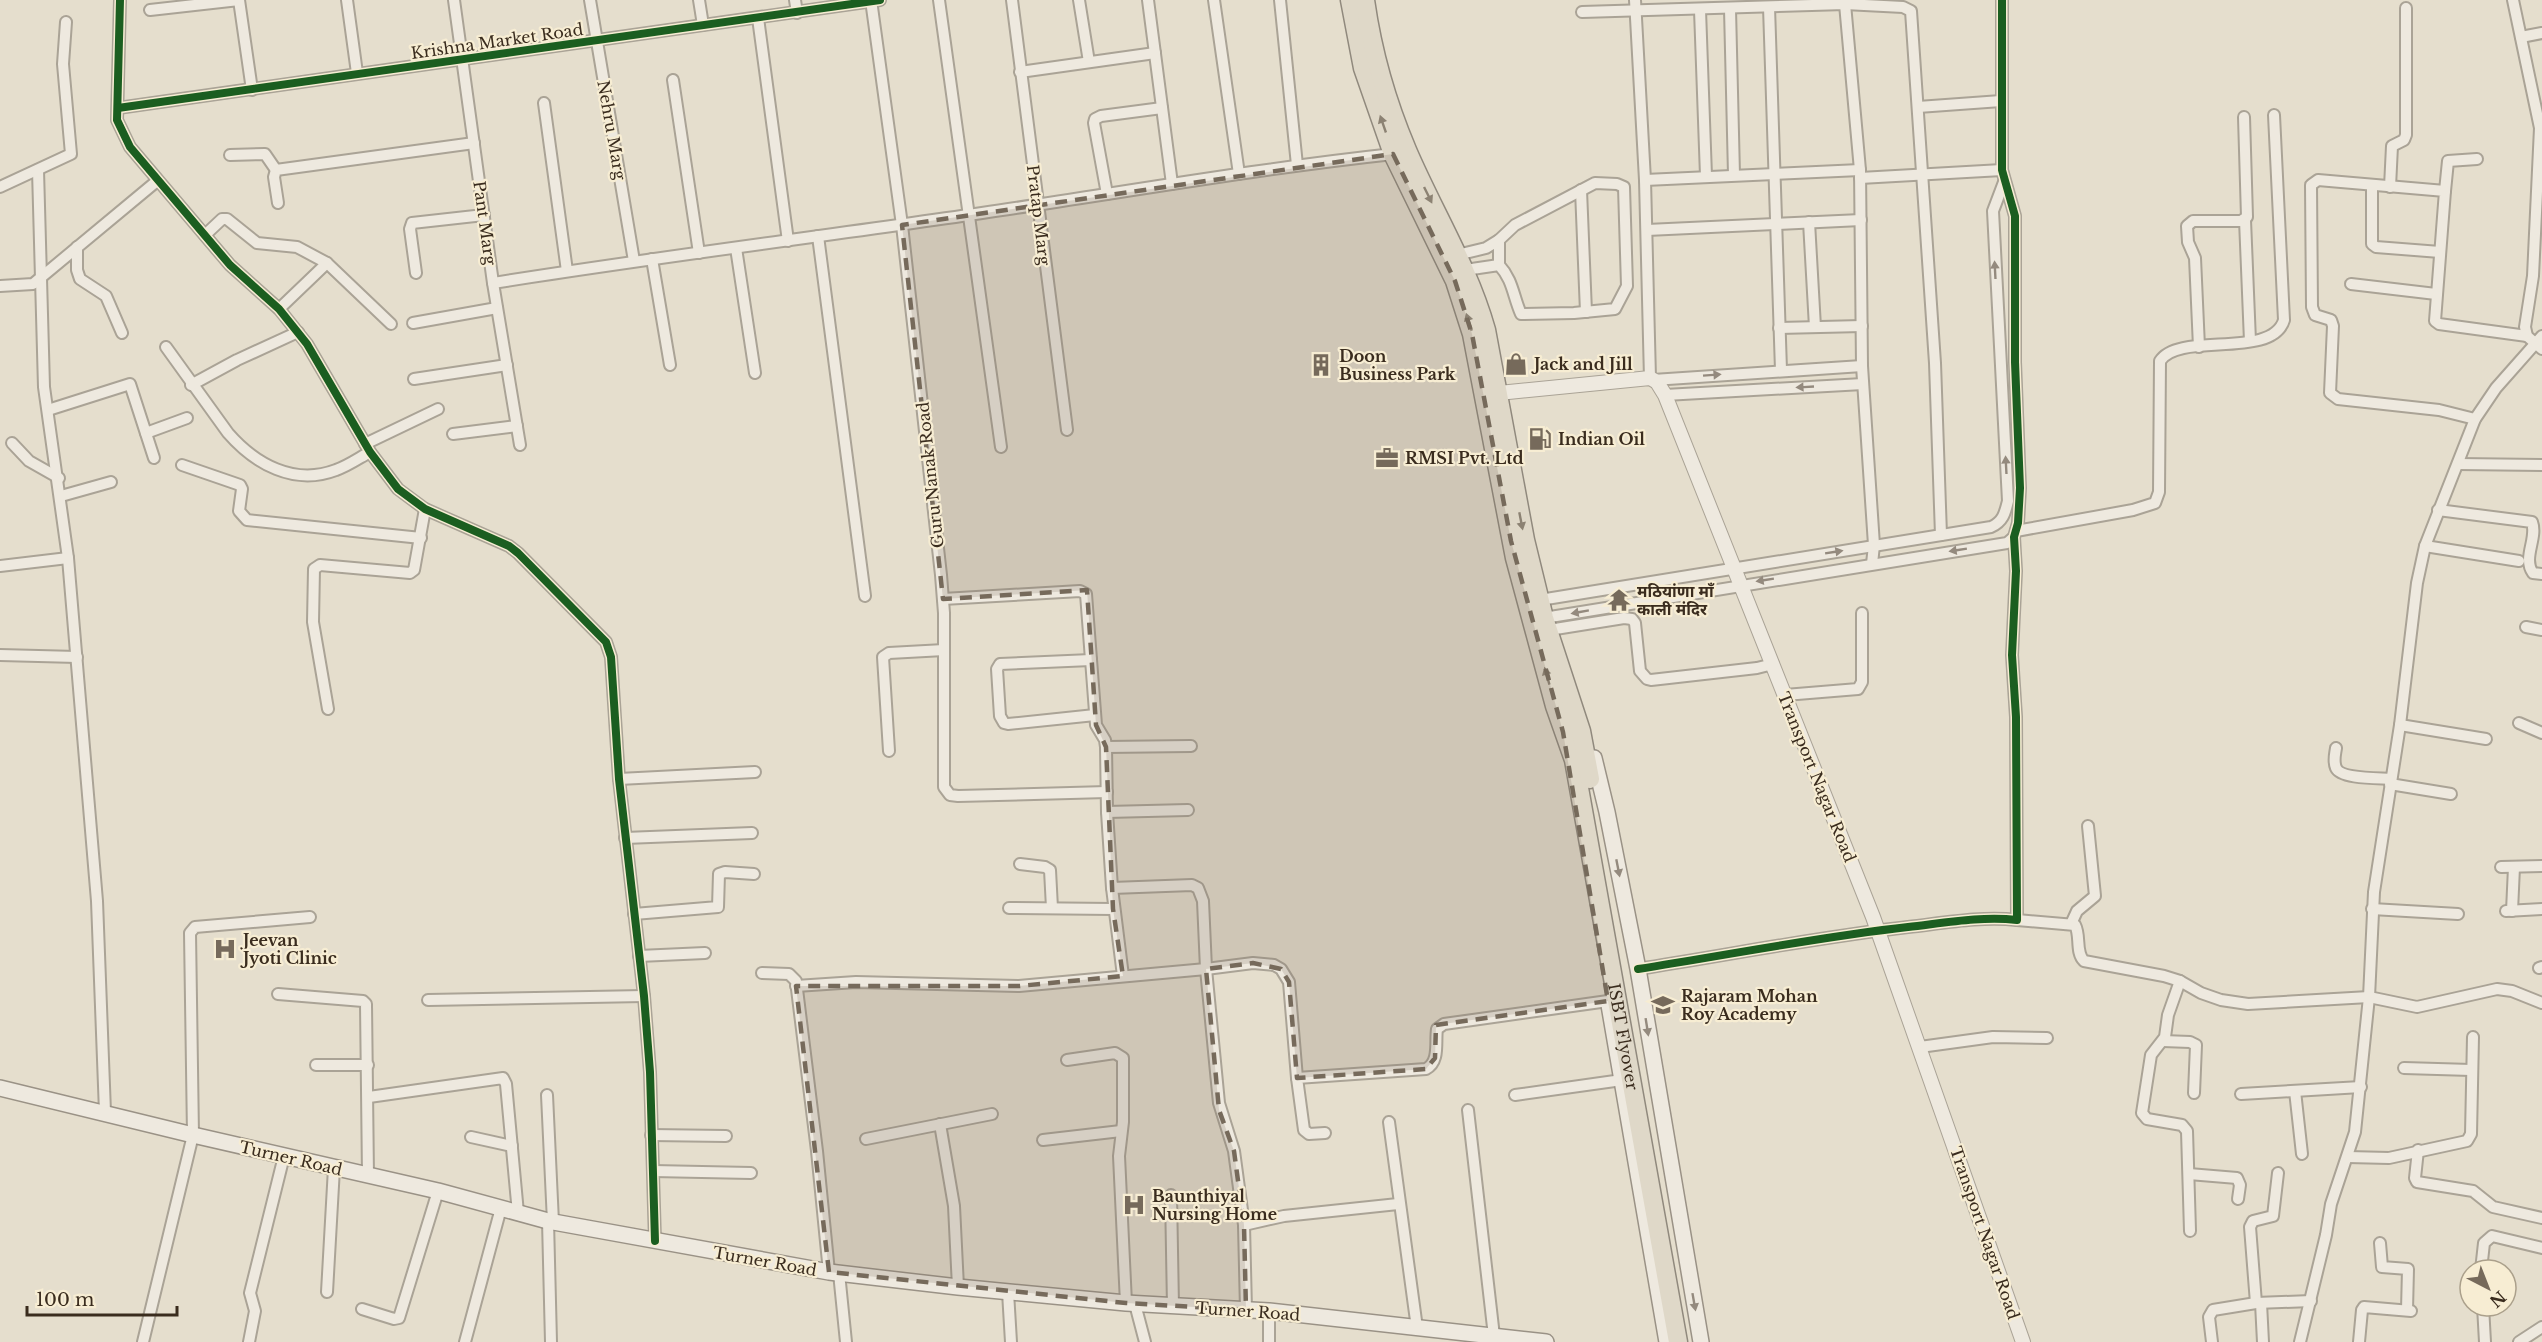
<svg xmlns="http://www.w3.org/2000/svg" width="2542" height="1342" font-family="'Libre Baskerville','Noto Sans Devanagari',serif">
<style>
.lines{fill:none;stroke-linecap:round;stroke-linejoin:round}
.minor-casing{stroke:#aaa396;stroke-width:14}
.tertiary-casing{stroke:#aaa396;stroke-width:16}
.secondary-casing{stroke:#9a9286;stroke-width:18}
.trunk-casing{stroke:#90897d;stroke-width:21}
.minor{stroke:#eee9df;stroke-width:10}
.tertiary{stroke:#eee9df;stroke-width:14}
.secondary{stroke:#eee9df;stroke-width:15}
.trunk{stroke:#dfd8c8;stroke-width:18}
.cycleway-casing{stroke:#f7edd3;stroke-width:11}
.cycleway{stroke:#1b5e20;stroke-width:8}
.oneway{fill:#8c8273}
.oneway2{fill:#948a7e}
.marked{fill:#766a5b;fill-opacity:0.2;stroke:#766a5b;stroke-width:4.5;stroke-dasharray:12 8;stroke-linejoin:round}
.labels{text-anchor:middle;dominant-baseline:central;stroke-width:4.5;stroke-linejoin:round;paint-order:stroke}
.street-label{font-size:16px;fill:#3a2c1e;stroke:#f7edd3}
.poi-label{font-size:16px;font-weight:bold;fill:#3a2c1e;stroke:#f7edd3;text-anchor:start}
</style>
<rect width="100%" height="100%" fill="#e5decd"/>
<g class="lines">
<g class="minor-casing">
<g id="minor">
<path d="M120 0 117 120 130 147 230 265 279 309 307 344 370 452 398 489 425 509 509 546 518 553 606 642 611 657 619 779 644 996 650 1072 655 1241"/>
<path d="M239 0 252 90"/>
<path d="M347 0 357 73"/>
<path d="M454 0 493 283 520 445"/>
<path d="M590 0 634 261"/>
<path d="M699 0 703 25"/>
<path d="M795 0 797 13"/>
<path d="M871 0 902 225 941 575 944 613V787L950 795 958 796 1107 792"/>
<path d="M939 0 1001 447"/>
<path d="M1012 0 1067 430"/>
<path d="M1079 0 1089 62"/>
<path d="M1148 0 1172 184"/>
<path d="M1214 0 1239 174"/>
<path d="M1280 0 1297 165"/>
<path d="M1635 0 1645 180 1650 378"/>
<path d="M2513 0 2540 128 2533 276 2525 327 2527 336 2542 349"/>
<path d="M1845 4 1860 170 1862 366 1874 545 1872 564"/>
<path d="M1769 7 1781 370"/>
<path d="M1730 9 1734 175"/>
<path d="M150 10 239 0"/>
<path d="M1700 10 1706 176"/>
<path d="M1582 12 1845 4 1903 7 1911 11 1935 363 1941 535"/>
<path d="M758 18 788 241"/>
<path d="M2521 37 2542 33"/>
<path d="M1020 72 1155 53"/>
<path d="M673 80 699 253"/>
<path d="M544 103 567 271"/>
<path d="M1918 107 2001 101"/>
<path d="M118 108 880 0"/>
<path d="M230 155 265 154 276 170"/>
<path d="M38 170 44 387 68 558 87 783 97 901 105 1112"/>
<path d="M1860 178 2002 170"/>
<path d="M1645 180 1860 170"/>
<path d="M2372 185V244L2376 247 2440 252"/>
<path d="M0 187 71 154 63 64 66 22"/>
<path d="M2390 187 2392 146 2404 140 2406 135V8"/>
<path d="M1581 190 1586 312"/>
<path d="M2445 191 2448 161 2477 159"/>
<path d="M1107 194 1094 123 1095 119 1101 116 1162 108"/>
<path d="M278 203 274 177 276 170 474 143"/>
<path d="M2245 220 2250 341"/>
<path d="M1809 222 1815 327"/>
<path d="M1647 230 1861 220"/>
<path d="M205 235 222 219H227L257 243 297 247 327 263 391 324"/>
<path d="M818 236 865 596"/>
<path d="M1499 240V265"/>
<path d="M77 247V270L80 279 106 296 122 333"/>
<path d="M736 248 755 373"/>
<path d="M1457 255 1486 248 1499 240 1515 225 1595 183 1617 184 1624 187 1627 286 1615 309 1574 313 1521 314C1513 296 1513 280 1499 265L1465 270"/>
<path d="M652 259 670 365"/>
<path d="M416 273 410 229 412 223 484 215"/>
<path d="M493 283C656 257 819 237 982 213 1119 193 1255 169 1393 154"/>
<path d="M2351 284 2436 294"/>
<path d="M0 286 33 284 157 181"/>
<path d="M279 309 327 263"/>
<path d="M413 323 497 308"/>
<path d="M1779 328 1862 326"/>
<path d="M166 347 228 433C255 464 294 486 336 470 348 466 359 458 370 452"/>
<path d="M2199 347 2195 258 2188 242 2187 226 2193 221H2241L2247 217 2244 117"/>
<path d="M414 379 507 365"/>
<path d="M1653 380 1862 366"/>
<path d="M191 385 237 360 298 332"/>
<path d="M1665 395 1863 384"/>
<path d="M48 410 130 384 154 458"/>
<path d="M2475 419 2439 410 2338 399 2330 393 2333 326 2331 320 2315 315 2312 307 2311 185 2318 180 2445 191 2435 321 2439 324 2527 336"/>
<path d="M146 433 187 418"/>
<path d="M453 434 517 426"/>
<path d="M12 443 29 461 59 478"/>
<path d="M365 444 438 409"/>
<path d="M2458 464 2542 465"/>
<path d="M182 465 240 485 242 489 239 511 247 520 421 538"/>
<path d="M61 496 111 482"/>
<path d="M2438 510 2532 522C2538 538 2522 558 2533 573L2542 574"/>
<path d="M2016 531 2133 510 2155 503 2159 492 2160 361C2179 331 2272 360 2284 320L2274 115"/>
<path d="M2425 546 2519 561"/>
<path d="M0 566 68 558"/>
<path d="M943 599 1080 591 1086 594 1096 725 1105 740 1106 747 1107 812 1112 888 1192 885 1198 888 1203 901 1206 969 1219 1103 1234 1151 1244 1225 1246 1310"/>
<path d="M1540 600 1991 527C2003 522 2005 513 2008 501L1993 211 2004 182"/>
<path d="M1544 618 2007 543 2014 537"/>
<path d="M2526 627 2542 630"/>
<path d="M1549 630 1624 618 1632 619 1635 623 1640 671 1647 679 1651 680 1757 668 1773 664"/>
<path d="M0 655 77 657"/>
<path d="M1091 660 1000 664 997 669 1000 716 1004 723 1008 724 1095 715"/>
<path d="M1785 695 1858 689 1862 682V613"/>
<path d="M328 709 313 622 314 569 320 565 410 573 414 570 425 509"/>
<path d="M2519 723 2542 733"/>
<path d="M2400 725 2486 739"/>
<path d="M1106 747 1191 746"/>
<path d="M2336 748C2335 755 2333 761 2336 768 2341 779 2378 778 2391 779"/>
<path d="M889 751 883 657 889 653 944 650"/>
<path d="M619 779 755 772"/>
<path d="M2390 784 2451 794"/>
<path d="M1107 812 1188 810"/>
<path d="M625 838 752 833"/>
<path d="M1020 864 1045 867 1050 870 1052 908"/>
<path d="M2501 867 2542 866"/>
<path d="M1112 888 1123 976"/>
<path d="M1009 908 1113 909"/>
<path d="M2372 909 2458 914"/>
<path d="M2506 911 2542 909"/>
<path d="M2512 911 2514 867"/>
<path d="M634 914 718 907 719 874 725 872 754 874"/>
<path d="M2017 920 2075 925C2081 936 2075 952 2084 961L2164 976 2180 981 2201 993 2221 1000 2248 1004 2369 997 2417 1007 2497 989 2512 991 2542 1003"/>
<path d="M2071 924 2077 911 2095 896 2088 826"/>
<path d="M639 956 705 953"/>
<path d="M2539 968 2542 967"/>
<path d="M1638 969C1728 955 1818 937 1908 927 1944 923 1981 916 2017 920L2016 717 2012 655 2016 571 2014 537 2018 523 2020 488 2015 362V216L2002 170V0"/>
<path d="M762 973 789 974 796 981 817 1151 829 1272"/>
<path d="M2180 981 2168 1015 2165 1037 2151 1055 2142 1113 2147 1119 2182 1125 2187 1131 2190 1231"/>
<path d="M796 986 856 982 1019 986 1206 969 1253 963 1274 965 1281 969 1289 982 1297 1078"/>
<path d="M278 994 363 1001 366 1004 368 1176"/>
<path d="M428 1000 644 996"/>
<path d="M2163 1041 2190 1042 2196 1045 2194 1093"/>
<path d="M1920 1047 1993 1037 2047 1038"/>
<path d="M1067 1060 1115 1053 1123 1058V1122L1119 1156 1126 1303"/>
<path d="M316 1065H368"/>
<path d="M2404 1068 2471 1070"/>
<path d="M2295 1091 2302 1154"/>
<path d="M2241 1094 2361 1087"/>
<path d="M547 1095 553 1222"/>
<path d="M1515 1095 1622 1080"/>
<path d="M369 1097 503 1078 506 1084 518 1213"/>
<path d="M1468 1110 1494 1336"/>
<path d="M1389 1122 1417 1328"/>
<path d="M940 1124 954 1206 958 1287"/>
<path d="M1325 1133 1309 1134 1304 1130 1297 1078 1426 1069C1440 1062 1435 1042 1437 1029L1444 1024 1608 1001"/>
<path d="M651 1135 726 1136"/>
<path d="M471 1137 512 1146"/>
<path d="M866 1139 992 1114"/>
<path d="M1043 1140 1121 1131"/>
<path d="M2418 1150 2415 1178 2417 1182 2473 1191 2493 1207 2542 1218"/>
<path d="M2348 1157 2389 1158 2467 1141 2471 1134 2473 1037"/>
<path d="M653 1171 751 1173"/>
<path d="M2189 1174 2237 1178 2240 1185 2238 1199"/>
<path d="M1171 1195 1173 1306"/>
<path d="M548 1221 551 1342"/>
<path d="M1244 1225 1284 1216 1398 1204"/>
<path d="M2380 1243 2382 1267 2408 1269 2407 1310"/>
<path d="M2481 1270 2484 1243 2492 1236 2542 1248"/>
<path d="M839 1273 846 1342"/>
<path d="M327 1292 334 1168"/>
<path d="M1008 1292 1011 1342"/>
<path d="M2256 1303 2250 1227 2253 1221 2273 1216 2278 1173"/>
<path d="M2261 1303 2263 1342"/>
<path d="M1135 1304 1145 1342"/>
<path d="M2483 1306 2485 1342"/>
<path d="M362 1309 394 1319 399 1318 438 1191"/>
<path d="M1269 1311V1342"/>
<path d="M143 1342 193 1135 190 933 195 927 310 917"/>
<path d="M249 1342 255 1311 250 1293 284 1156"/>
<path d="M465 1342 501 1208"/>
<path d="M2212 1342 2209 1317 2213 1310 2256 1303 2311 1301"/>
<path d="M2300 1342 2326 1235 2331 1204 2355 1132 2369 997 2374 892 2400 725 2417 583 2425 546 2475 419 2496 388 2542 336"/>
<path d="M2359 1342 2362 1310 2364 1307 2411 1311"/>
<path d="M2519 1342 2542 1327"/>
</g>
</g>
<g class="tertiary-casing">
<path id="tertiary" d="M1489 394 1650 378 1657 382 1665 395 1873 917 2023 1342"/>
</g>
<g class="secondary-casing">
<g id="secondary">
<path d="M1594 758 1607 812 1638 969 1701 1342"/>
<path d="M1609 1005 1667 1342"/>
<path d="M0 1088 193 1135 438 1191 548 1221 829 1272 958 1287 1126 1303 1269 1311 1546 1342"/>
</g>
</g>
<g class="trunk-casing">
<g id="trunk">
<path id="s1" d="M1350 0 1363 68 1393 154 1455 281 1472 334 1515 558 1555 706 1574 760 1678 1342"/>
<path d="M1365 0C1372 50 1387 103 1407 150 1433 211 1468 266 1486 330L1525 540 1544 618 1581 731 1590 779"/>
</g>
</g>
<use href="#minor" class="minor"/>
<use href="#tertiary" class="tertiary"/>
<use href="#secondary" class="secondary"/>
<use href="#trunk" class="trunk"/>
<g class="cycleway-casing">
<g id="cycleway">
<path d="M120 0 117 120 130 147 230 265 279 309 307 344 370 452 398 489 425 509 509 546 518 553 606 642 611 657 619 779 644 996 650 1072 655 1241"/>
<path d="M118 108 880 0"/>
<path d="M1638 969C1728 955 1818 937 1908 927 1944 923 1981 916 2017 920L2016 717 2012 655 2016 571 2014 537 2018 523 2020 488 2015 362V216L2002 170V0"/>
</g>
</g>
<use href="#cycleway" class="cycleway"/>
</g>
<defs><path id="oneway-solid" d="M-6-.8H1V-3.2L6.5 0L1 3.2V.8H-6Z" transform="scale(1.5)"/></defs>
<g class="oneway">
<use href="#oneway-solid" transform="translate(1383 124) rotate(-109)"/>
<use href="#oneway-solid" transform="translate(1428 195) rotate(64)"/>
<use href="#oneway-solid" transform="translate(1469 322) rotate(-108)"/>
<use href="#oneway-solid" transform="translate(1521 521) rotate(79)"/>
<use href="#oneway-solid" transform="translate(1547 676) rotate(-106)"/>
</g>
<g class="oneway2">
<use href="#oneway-solid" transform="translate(1995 270) rotate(-93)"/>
<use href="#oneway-solid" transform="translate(1712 375) rotate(-4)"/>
<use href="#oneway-solid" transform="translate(1805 387) rotate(177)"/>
<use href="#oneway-solid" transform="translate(2006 465) rotate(-93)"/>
<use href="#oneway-solid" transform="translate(1958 550) rotate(171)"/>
<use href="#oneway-solid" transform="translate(1834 552) rotate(-9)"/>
<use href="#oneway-solid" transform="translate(1765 580) rotate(171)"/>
<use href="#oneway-solid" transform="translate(1580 612) rotate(170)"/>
<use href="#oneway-solid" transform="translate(1618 868) rotate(79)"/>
<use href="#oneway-solid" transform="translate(1647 1027) rotate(81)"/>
<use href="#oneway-solid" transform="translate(1694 1302) rotate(80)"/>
</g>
<path class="marked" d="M1393 154 1455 281 1472 334 1511 541 1563 732 1608 1001 1436 1025 1435 1058 1426 1069 1297 1078 1289 982 1281 969 1253 963 1206 969 1219 1110 1234 1151 1244 1225 1246 1310 1126 1303 829 1272 796 986H1019L1123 976 1113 909 1106 747 1096 725 1087 590 943 599 902 225Z"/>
<defs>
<g id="shop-bare" transform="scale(1.8)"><path d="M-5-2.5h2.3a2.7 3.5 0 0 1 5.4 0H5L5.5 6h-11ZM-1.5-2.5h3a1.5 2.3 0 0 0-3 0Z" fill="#766a5b" stroke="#f7edd3" stroke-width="2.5" paint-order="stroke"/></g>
<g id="building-bare" transform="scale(1.8)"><path d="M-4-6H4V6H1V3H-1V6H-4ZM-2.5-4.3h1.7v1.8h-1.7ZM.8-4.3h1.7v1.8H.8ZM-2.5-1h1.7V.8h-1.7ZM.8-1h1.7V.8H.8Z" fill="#766a5b" stroke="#f7edd3" stroke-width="2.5" paint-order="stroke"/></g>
<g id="fuel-bare" transform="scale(1.8)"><path d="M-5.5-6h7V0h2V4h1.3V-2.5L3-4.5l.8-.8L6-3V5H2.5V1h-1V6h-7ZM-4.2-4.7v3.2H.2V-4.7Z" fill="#766a5b" stroke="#f7edd3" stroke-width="2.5" paint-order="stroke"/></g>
<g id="office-bare" transform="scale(1.8)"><path d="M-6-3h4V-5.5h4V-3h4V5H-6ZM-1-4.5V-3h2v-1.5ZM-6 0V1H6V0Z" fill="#766a5b" stroke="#f7edd3" stroke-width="2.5" paint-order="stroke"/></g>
<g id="temple-bare" transform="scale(1.8)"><path d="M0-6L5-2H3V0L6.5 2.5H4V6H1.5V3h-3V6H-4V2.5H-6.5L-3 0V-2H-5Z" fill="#766a5b" stroke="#f7edd3" stroke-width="2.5" paint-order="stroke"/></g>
<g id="hospital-bare" transform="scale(1.8)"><path d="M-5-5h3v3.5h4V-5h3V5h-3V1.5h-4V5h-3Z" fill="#766a5b" stroke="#f7edd3" stroke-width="2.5" paint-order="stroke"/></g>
<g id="school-bare" transform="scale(1.8)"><path d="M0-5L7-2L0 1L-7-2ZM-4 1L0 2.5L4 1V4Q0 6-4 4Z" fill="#766a5b" stroke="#f7edd3" stroke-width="2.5" paint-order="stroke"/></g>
</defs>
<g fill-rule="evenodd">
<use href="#shop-bare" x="1516" y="364"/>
<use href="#building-bare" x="1321" y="365"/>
<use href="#fuel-bare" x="1540" y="439"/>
<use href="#office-bare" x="1387" y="458"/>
<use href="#temple-bare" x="1619" y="600"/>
<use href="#hospital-bare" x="225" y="949"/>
<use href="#school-bare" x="1663" y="1005"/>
<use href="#hospital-bare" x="1134" y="1205"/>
</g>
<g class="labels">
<g class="street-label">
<text transform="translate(497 41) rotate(-8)">Krishna Market Road</text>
<text transform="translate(612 130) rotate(80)">Nehru Marg</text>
<text transform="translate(1039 215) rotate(83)">Pratap Marg</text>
<text transform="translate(485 223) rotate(82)">Pant Marg</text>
<text transform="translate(930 475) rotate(-96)">Guru Nanak Road</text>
<text transform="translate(1817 777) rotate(68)">Transport Nagar Road</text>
<text stroke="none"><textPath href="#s1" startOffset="1077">ISBT Flyover</textPath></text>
<text transform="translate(291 1158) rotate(13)">Turner Road</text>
<text transform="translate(1985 1233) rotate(71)">Transport Nagar Road</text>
<text transform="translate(765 1261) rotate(10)">Turner Road</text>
<text transform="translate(1248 1311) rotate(4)">Turner Road</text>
</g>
<g class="poi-label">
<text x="1339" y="356">Doon<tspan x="1339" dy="18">Business Park</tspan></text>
<text x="1534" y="364">Jack and Jill</text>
<text x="1558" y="439">Indian Oil</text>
<text x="1405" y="458">RMSI Pvt. Ltd</text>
<text x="1637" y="591">मठियांणा माँ<tspan x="1637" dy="18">काली मंदिर</tspan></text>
<text x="243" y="940">Jeevan<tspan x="243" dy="18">Jyoti Clinic</tspan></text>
<text x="1681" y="996">Rajaram Mohan<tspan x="1681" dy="18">Roy Academy</tspan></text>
<text x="1152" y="1196">Baunthiyal<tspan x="1152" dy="18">Nursing Home</tspan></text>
</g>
</g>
<g transform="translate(2488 1288) rotate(138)"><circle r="28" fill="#f7edd3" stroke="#aba08b" stroke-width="1.5"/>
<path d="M0-4.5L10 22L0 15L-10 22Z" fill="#766a5b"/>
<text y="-9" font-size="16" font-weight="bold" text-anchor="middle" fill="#3a2c1e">N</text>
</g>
<path d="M27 1306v9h150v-9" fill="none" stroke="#3a2c1e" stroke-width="3"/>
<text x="36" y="1306" font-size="18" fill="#3a2c1e" stroke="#f7edd3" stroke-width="4.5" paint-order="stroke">100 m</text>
</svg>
